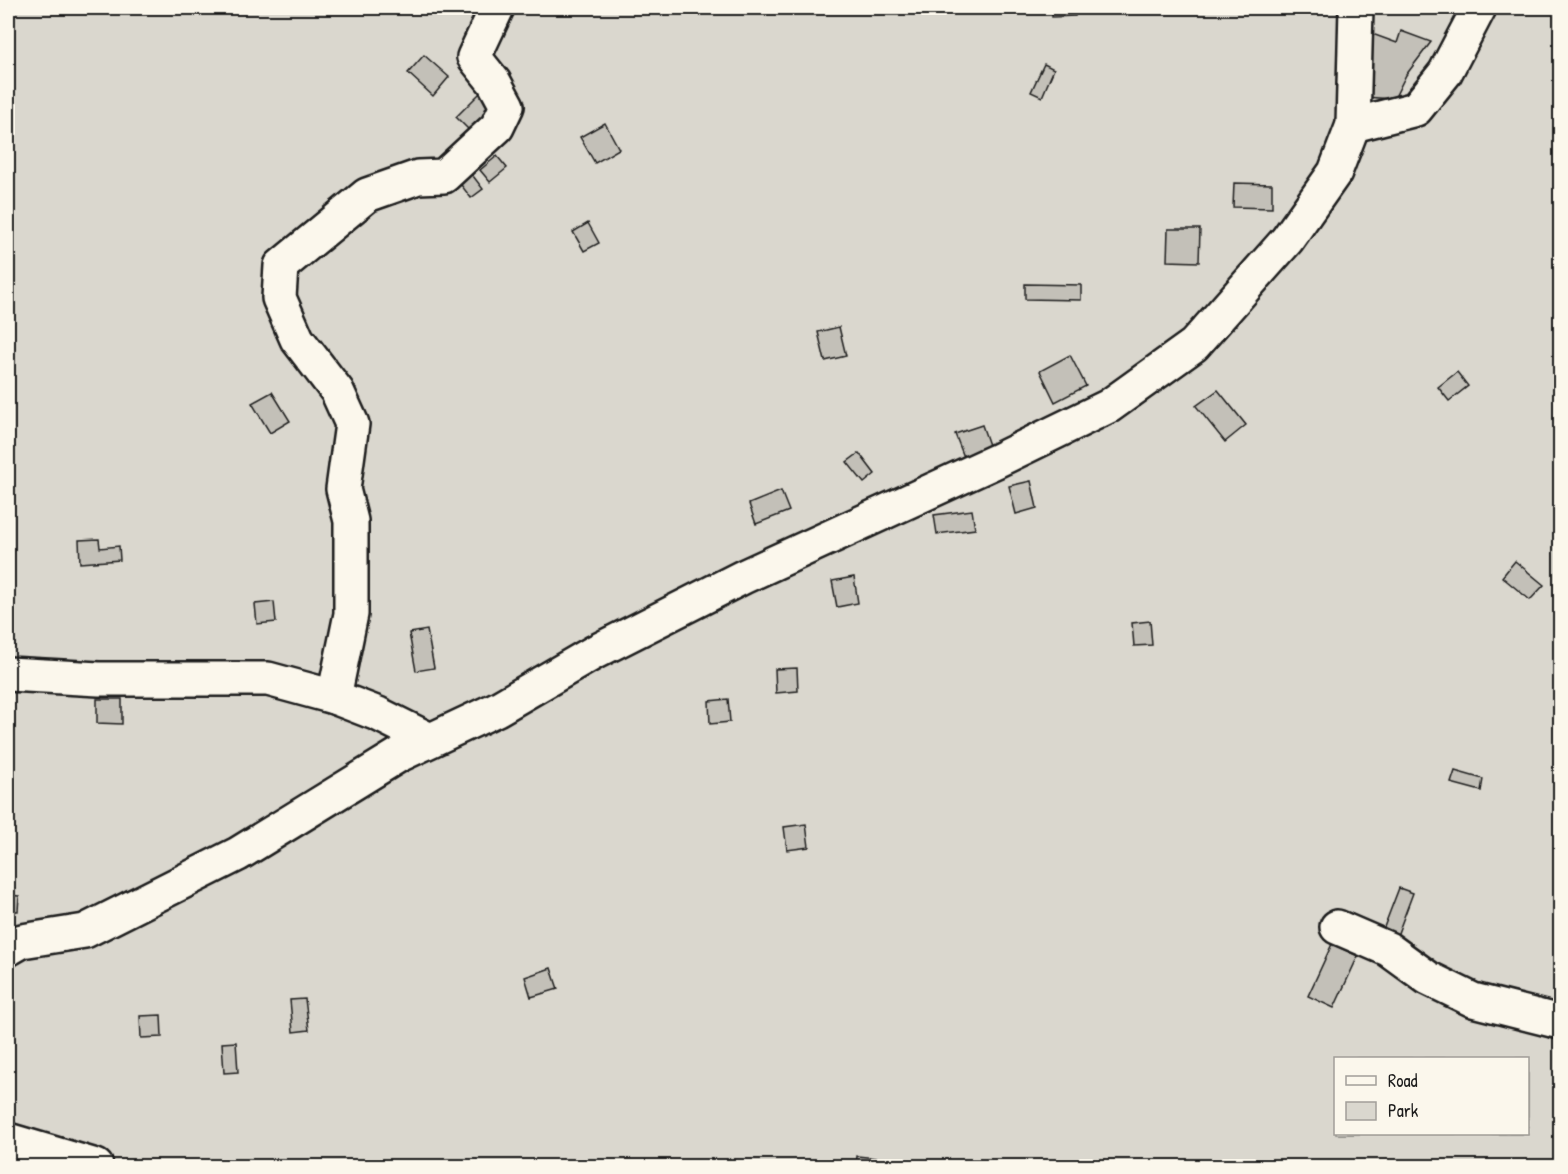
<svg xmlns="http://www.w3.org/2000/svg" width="1568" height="1174" font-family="'Patrick Hand',sans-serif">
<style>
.green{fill:#dad7ce;stroke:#7b7a75;stroke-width:1.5;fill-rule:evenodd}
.building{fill:#c3c0b8;stroke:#1c1c1c;stroke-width:1.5}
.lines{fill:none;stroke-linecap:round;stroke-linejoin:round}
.minor-casing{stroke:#1c1c1c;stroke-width:38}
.minor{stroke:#fbf7ec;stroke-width:33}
</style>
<rect width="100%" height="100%" fill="#fbf7ec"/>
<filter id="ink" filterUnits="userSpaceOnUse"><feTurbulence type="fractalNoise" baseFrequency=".0167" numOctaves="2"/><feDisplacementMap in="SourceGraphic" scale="12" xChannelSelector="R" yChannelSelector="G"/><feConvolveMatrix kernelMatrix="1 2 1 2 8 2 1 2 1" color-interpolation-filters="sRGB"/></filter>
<g filter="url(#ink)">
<path class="green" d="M8 8H1560V1166H8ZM1336 1058H1528V1134H1336Z"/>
<g class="building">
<path d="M1052 8H1074L1075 16 1052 17Z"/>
<path d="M1401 31 1431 42 1406 75 1394 99 1364 97 1367 32 1397 43Z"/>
<path d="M424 55 449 77 433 96 408 73Z"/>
<path d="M1044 64 1054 69 1042 97 1031 92Z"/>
<path d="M482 91 497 107 471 132 456 117Z"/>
<path d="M605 123 619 149 595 163 580 137Z"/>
<path d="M497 156 507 168 490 182 480 170Z"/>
<path d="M470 172 483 189 471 198 458 181Z"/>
<path d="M1234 183 1272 184V208L1233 207Z"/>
<path d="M588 223 599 243 584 251 573 232Z"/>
<path d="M1168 229H1200L1199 262 1167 261Z"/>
<path d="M1025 284 1081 285V300L1025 299Z"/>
<path d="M839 327 846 356 825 361 818 332Z"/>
<path d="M1070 355 1086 386 1055 402 1040 371Z"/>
<path d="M1457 372 1468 386 1449 401 1438 387Z"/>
<path d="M1218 390 1246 425 1225 442 1196 406Z"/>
<path d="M272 392 290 421 270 433 252 403Z"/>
<path d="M982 425 990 448 964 457 955 434Z"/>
<path d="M859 453 875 474 864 483 847 462Z"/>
<path d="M1031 481 1037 508 1016 514 1009 486Z"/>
<path d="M781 491 789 511 756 524 749 504Z"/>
<path d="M972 510 975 529 937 534 934 515Z"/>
<path d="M99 539 100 548 119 546 120 560 80 563 79 540Z"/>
<path d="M1515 561 1544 585 1530 600 1502 577Z"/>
<path d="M854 577 858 603 837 607 832 581Z"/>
<path d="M274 602 276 622 257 624 255 604Z"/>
<path d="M1150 621 1152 645 1134 646 1132 623Z"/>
<path d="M427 630 434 668 416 671 409 633Z"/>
<path d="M797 668 798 691 776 693 775 669Z"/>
<path d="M97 699H122V724L97 723Z"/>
<path d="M728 699 730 722 710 724 709 701Z"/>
<path d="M1455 771 1483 779 1481 791 1451 783Z"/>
<path d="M806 824 809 847 787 850 784 827Z"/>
<path d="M1399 888 1413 893 1395 941 1381 935Z"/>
<path d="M8 895 19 896 18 911H8Z"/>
<path d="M1332 944 1358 956 1334 1008 1308 996Z"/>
<path d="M551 968 558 989 531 997 525 977Z"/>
<path d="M305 999 309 1030 293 1032 290 1000Z"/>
<path d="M161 1015 162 1037 141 1038 140 1016Z"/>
<path d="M236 1042 238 1072 224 1073 222 1043Z"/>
<path d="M8 1149 21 1152 19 1166H8Z"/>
<path d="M857 1156 885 1159 884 1166H856Z"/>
</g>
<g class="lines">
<g class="minor-casing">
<g id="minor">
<path d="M1353 125 1416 109 1445 73 1479 8"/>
<path d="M8 674 99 679H268L334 697 378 714 430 740"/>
<path d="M334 697 351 614V521L343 489 352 424 337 391 297 339 279 298 281 266 367 195 418 177 444 176 497 127 507 106 494 82 474 57 497 8"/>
<path d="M1337 927 1388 949 1428 978 1473 1000 1560 1022"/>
<path d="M8 949 22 941 85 931 238 854 399 755 497 709 595 652 743 577 996 461 1109 406 1194 345 1287 240 1335 172 1353 125 1356 8"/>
<path d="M8 1140 96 1166"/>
</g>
</g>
<use href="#minor" class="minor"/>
</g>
</g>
<rect width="1568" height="1174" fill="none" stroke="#fbf7ec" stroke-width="30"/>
<rect x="15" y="15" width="1538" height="1144" fill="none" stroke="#1c1c1c" stroke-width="2" filter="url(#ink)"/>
<rect x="1334" y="1057" width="195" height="78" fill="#fbf7ec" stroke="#a29f99" stroke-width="1.5"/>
<rect x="1346" y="1076" width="30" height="9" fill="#fbf7ec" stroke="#a29f99" stroke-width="1.5"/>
<text x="1388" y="1087" font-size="18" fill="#1c1c1c">Road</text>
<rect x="1346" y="1102" width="30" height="18" fill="#dad7ce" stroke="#a29f99" stroke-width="1.5"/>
<text x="1388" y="1117" font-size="18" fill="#1c1c1c">Park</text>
</svg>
